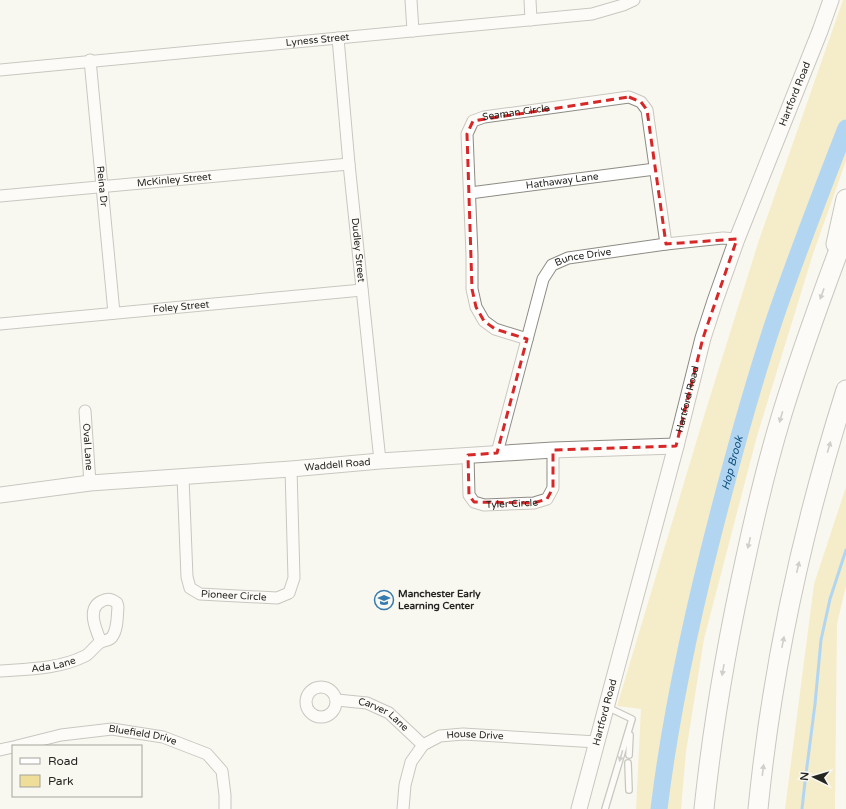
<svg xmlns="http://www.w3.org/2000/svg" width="846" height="809" font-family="'Varela Round',sans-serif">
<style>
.green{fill:#efde99}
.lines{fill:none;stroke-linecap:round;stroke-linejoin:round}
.stream{stroke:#5baef2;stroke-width:3}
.river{stroke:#5baef2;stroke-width:17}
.lane-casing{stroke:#8d8c84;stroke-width:8}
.street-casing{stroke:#8d8c84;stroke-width:13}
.secondary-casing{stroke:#8d8c84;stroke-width:17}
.highway-casing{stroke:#8d8c84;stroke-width:21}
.lane{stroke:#fff;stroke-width:5.5}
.street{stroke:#fff;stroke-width:11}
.secondary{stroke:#fff;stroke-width:15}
.highway{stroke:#fff;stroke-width:19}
.oneway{fill:#9d9d9c}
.marked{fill:none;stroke:#d62828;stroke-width:3;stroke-dasharray:8 5;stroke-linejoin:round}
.labels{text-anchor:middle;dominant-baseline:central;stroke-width:3;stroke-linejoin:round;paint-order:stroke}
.street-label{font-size:10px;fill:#252522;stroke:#f9f8f0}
.poi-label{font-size:10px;font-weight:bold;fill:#252522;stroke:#f9f8f0;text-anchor:start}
.water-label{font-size:11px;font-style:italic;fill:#0e4d79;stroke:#f9f8f0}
</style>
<rect width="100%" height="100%" fill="#f9f8f0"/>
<g class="green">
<path d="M843 0H846V161L813 254 757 436 704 639 686 752 681 809H636L641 709 617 706 704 416 759 240Z"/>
<path d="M846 487V586L837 624 835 809H785L814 584Z"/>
</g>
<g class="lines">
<path class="stream" d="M802 809 805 782 815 704 821 640 830 599 846 550"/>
<path class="river" id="s1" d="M659 809C672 702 696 597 724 492 739 435 755 378 774 321 796 256 821 192 846 128"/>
<g class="lane-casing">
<g id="lane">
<path d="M629 755 630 735"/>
<path d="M628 763 629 790"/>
<path d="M605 809 632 719 607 707"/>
</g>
</g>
<g class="street-casing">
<g id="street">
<path d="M411 0 413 31"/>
<path d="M530 0 531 20"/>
<path id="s2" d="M338 38 349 164 380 461"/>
<path id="s3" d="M90 60 114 313"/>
<path id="s4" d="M0 70 592 14 623 5 634 0"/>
<path id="s5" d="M470 193 655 169"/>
<path id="s6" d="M0 196 349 164"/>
<path id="s7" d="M0 324 362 290"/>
<path id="s8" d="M527 339 495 329 484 321 476 307 472 289V255L467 134 473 121 484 117 629 97 641 102 647 110 666 244"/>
<path id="s9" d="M85 411 90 483"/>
<path id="s10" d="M497 453 543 279 552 265 568 258 666 244 723 238 737 239"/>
<path id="s11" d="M468 455 469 495 474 502 484 505 534 503 547 499 553 488V450"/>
<path id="s12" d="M183 477 187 577 190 588 200 594 277 598 289 593 294 578 291 469"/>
<path id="s13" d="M0 671C28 669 59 669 85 656 91 653 95 645 101 642 105 640 109 641 112 637 118 629 117 616 118 607L117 603C112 599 107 598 102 601 86 608 96 630 101 642"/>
<circle cx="321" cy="702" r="15"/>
<path id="s14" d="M337 700 367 703 389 713 423 745"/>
<path id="s15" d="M17 746 61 735 112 729 163 737 207 754 222 771 225 795V809"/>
<path d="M0 750 13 747"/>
<path id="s16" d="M403 809 405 785 411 762 423 745 440 736 463 734 597 742"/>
</g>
</g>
<g class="secondary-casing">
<g id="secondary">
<path id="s17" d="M0 495 90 483 291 469 380 461 553 450 676 446"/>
<path id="s18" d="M579 809 676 446 703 338 715 301 737 239 820 31 831 0"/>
</g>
</g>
<g class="highway-casing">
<g id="highway">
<path d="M836 244 846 199"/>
<path d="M704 809C713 722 728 637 747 552 757 506 768 460 782 414 801 352 823 292 846 231"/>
<path d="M758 809C772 667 803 526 846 390"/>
</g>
</g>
<use href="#lane" class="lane"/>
<use href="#street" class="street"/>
<use href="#secondary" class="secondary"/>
<use href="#highway" class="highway"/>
</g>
<defs><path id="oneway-solid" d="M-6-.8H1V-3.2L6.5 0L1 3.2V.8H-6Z"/></defs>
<g class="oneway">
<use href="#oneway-solid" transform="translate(822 294) rotate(110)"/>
<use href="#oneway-solid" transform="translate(781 417) rotate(106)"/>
<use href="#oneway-solid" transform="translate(829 447) rotate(-74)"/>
<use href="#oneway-solid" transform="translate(749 543) rotate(103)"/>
<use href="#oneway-solid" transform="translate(798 567) rotate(-77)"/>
<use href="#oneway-solid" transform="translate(783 642) rotate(-79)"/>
<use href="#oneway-solid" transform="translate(723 670) rotate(100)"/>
<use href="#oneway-solid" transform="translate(621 756) rotate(106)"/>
<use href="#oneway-solid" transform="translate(763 770) rotate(-83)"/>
</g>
<path d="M0 0H846V809H0ZM629 97 641 102 647 110 666 244 737 239 703 338 676 446 553 450V488L547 499 534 503 474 502 469 495 468 455 497 453 527 339 495 329 484 321 476 307 472 289 467 134 473 121Z" fill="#f9f8f0" fill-opacity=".55" fill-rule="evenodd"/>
<path class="marked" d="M629 97 641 102 647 110 666 244 737 239 703 338 676 446 553 450V488L547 499 534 503 474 502 469 495 468 455 497 453 527 339 495 329 484 321 476 307 472 289 467 134 473 121Z"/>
<defs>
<g id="school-ring" transform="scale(1)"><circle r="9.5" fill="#f9f8f0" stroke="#367ab0" stroke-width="1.5"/><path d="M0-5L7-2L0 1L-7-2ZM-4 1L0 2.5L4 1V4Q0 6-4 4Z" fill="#367ab0"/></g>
</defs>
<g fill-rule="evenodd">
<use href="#school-ring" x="384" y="600"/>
</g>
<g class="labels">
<g class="street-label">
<text stroke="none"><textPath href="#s4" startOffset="319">Lyness Street</textPath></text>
<text stroke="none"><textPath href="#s18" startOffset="748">Hartford Road</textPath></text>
<text stroke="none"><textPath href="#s8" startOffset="295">Seaman Circle</textPath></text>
<text stroke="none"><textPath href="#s6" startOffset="175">McKinley Street</textPath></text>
<text stroke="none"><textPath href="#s5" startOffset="93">Hathaway Lane</textPath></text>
<text stroke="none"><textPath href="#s3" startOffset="127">Reina Dr</textPath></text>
<text stroke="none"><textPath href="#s2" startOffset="213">Dudley Street</textPath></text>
<text stroke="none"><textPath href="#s10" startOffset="229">Bunce Drive</textPath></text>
<text stroke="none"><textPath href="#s7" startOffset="182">Foley Street</textPath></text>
<text stroke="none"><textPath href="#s18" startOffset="424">Hartford Road</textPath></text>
<text stroke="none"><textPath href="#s9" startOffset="36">Oval Lane</textPath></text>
<text stroke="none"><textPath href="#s17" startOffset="339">Waddell Road</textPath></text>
<text stroke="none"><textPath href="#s11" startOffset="87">Tyler Circle</textPath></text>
<text stroke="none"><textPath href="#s12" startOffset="157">Pioneer Circle</textPath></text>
<text stroke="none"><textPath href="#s13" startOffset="54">Ada Lane</textPath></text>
<text stroke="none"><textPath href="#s18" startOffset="100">Hartford Road</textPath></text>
<text stroke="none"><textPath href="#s14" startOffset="50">Carver Lane</textPath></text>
<text stroke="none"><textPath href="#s16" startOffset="123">House Drive</textPath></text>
<text stroke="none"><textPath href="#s15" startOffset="128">Bluefield Drive</textPath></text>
</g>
<g class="poi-label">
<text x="398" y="594">Manchester Early<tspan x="398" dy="12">Learning Center</tspan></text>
</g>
<g class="water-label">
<text stroke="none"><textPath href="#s1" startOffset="354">Hop Brook</textPath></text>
</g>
</g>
<rect x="12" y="745" width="130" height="52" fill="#f9f8f0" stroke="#a4a49e"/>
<rect x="20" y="758" width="20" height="6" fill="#ffffff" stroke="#a4a49e"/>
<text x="48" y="765" font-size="12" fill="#252522">Road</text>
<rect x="20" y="775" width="20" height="12" fill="#efde99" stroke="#a4a49e"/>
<text x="48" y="785" font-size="12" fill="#252522">Park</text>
<g transform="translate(814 777) rotate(275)" stroke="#f9f8f0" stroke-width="3" paint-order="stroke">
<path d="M0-3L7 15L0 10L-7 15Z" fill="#252522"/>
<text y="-6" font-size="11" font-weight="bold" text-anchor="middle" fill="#252522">N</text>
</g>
</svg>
